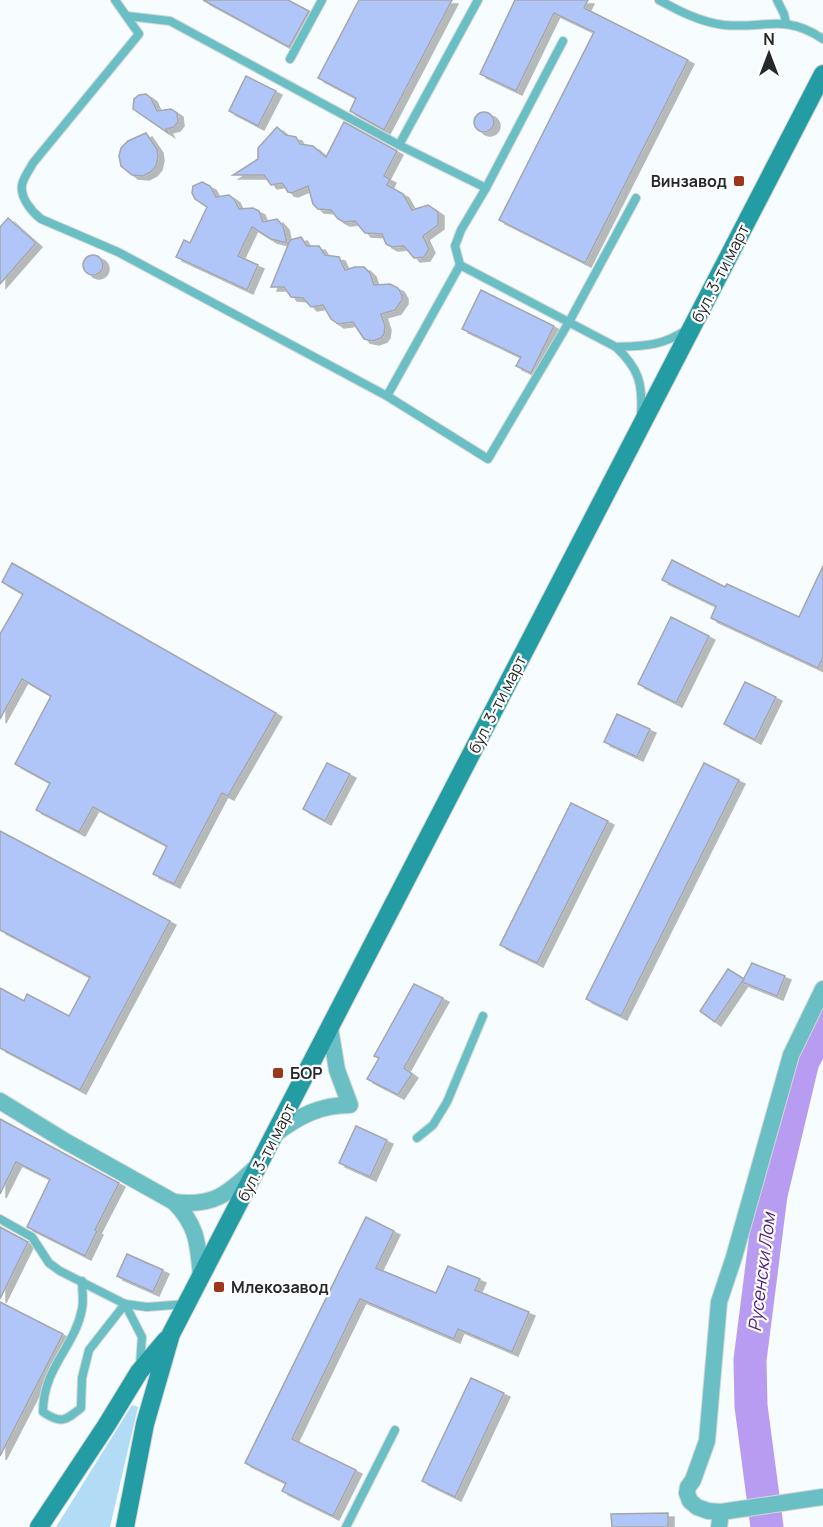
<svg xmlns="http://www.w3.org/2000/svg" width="823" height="1527" font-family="Manrope,sans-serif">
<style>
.green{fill:#b2dcf6}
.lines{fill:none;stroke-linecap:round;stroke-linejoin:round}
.river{stroke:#b89cf1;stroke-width:33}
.building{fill:#b1c6f8;stroke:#a4a6ad;stroke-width:1.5;filter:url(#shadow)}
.lane-casing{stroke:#d1d6d8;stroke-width:10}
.street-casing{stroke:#d1d6d8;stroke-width:18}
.secondary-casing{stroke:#d1d6d8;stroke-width:20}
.lane{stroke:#6abfc5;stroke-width:8}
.street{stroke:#6abfc5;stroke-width:16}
.secondary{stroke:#249ca4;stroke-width:18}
.poi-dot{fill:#9e361b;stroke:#fff;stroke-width:2}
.labels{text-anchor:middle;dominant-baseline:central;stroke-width:4.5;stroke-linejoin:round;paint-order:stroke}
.poi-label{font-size:16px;font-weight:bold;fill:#26292a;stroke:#fff;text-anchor:start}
.street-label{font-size:16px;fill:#26292a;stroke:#fff}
.water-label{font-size:18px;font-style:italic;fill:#4e2385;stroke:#fff}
</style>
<defs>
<filter id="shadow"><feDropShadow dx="6" dy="4" stdDeviation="0" flood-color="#0004"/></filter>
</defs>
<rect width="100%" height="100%" fill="#f7fcfe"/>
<path class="green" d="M132 1405 138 1407 110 1527H56Z"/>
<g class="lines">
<path class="river" d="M767 1527 751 1406 750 1360 771 1195 803 1061 823 1025"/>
</g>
<g class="building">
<path d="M203 0H288L309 11 289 47Z"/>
<path d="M359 0H452L384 130 350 111 356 98 318 78Z"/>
<path d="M515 0H588L584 8 688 60 585 263 499 220 594 32 554 13 516 91 480 74Z"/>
<path d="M246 76 276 91 258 126 229 111Z"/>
<path d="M146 94 151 98 157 111 171 109 177 113 178 122 174 127 166 129 168 133 133 109 134 99 139 95Z"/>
<circle cx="484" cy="122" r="10"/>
<path d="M344 122 397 151 384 176 390 179 387 185 403 194 412 210 428 205 438 212V225L423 236 429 249 424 257 414 258 404 246 392 247 386 244 382 234 365 233 355 221 344 222 338 219 331 210 318 209 313 204 308 186 292 193 288 192 282 183 271 185 264 175H233L258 159V148L277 127 286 135 296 137 300 144 313 146 326 157Z"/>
<path d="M146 133 157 149 158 157 156 166 151 172 143 176 132 175 121 166 119 156 121 148 128 141Z"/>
<path d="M202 182 210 186 216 197 229 195 234 199 239 209 253 208 259 211 263 222 277 219 283 226 287 243 271 239 252 227 238 256 258 265 247 290 176 257 184 240 190 243 207 207 195 199 192 193 193 186Z"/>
<path d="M8 218 36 243 0 284V227Z"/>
<path d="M301 237 307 246H319L325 255 339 257 345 270 355 267H364L370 273 374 285 390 284 398 288 402 295V300L395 310 381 314 385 326 384 334 381 338 373 341 364 339 353 322 338 324 331 319 323 305 311 307 303 298 291 297 284 287H271L290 240Z"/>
<circle cx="93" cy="265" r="10"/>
<path d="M481 290 554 326 531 373 516 366 521 357 462 329Z"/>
<path d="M672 560 725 587 727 584 799 617 823 566V657L818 668 711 618 716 606 662 580Z"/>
<path d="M12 563 276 713 228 796 222 793 174 884 153 874 167 846 93 807 79 832 36 810 50 783 15 764 51 696 22 679 0 719V634L23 594 2 582Z"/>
<path d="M671 617 709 636 676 703 638 684Z"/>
<path d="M745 682 776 697 755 740 724 724Z"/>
<path d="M617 714 650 729 637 757 604 742Z"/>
<path d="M327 763 350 774 325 821 303 809Z"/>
<path d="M704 763 739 780 621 1016 586 999Z"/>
<path d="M571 803 608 821 537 963 500 945Z"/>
<path d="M0 831 170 921 80 1090 0 1048V988L24 1001 27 994 69 1016 90 977 0 930Z"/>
<path d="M752 963 785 976 777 996 742 982Z"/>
<path d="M728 969 744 979 715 1022 700 1011Z"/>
<path d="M414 984 443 998 404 1068 412 1074 398 1095 367 1079 379 1058 374 1056Z"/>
<path d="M0 1119 119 1183 95 1230 97 1231 85 1256 27 1227 50 1179 16 1162 0 1194Z"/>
<path d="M356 1126 387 1140 370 1177 339 1163Z"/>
<path d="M366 1217 394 1231 376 1268 436 1293 448 1266 480 1279 475 1290 529 1312 512 1352 458 1329 454 1339 360 1299 292 1439 356 1470 333 1516 282 1491 286 1483 245 1463Z"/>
<path d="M0 1227 28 1242 0 1299Z"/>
<path d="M127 1254 163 1270 153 1292 117 1276Z"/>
<path d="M0 1302 63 1334 0 1456Z"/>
<path d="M471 1378 504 1393 455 1497 422 1481Z"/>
<path d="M668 1513V1527H612L611 1514Z"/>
</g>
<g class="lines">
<g class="lane-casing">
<g id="lane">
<path d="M115 0 139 34 33 163C30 169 23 178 22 185 20 198 32 212 41 219L118 252 387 396"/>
<path d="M659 0C679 11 700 22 724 25 764 29 785 13 823 39"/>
<path d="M777 0 784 14 786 23"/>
<path d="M127 16 170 21 399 145 486 188"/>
<path d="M563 41 486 188 461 230 455 246 460 265 616 347"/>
<path d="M290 59 322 0"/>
<path d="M399 145 478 0"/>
<path d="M460 265 387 396 488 459 569 322 636 198"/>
<path d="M641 415C643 383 639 369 616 347 643 346 663 346 686 330"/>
<path d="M417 1138 433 1125 447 1102 483 1016"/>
<path d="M0 1219 32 1237 49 1263 60 1271 125 1304 147 1307 187 1304"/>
<path d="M82 1281C82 1290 84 1300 82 1309 75 1347 43 1367 43 1412 61 1424 65 1421 81 1408L82 1378 89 1350 125 1304"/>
<path d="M125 1304 142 1337 140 1365"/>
<path d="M346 1527 395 1430"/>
</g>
</g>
<g class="street-casing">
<g id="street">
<path d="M823 989 791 1055 734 1257 719 1302 707 1441 693 1480 688 1487 687 1493 690 1501 697 1507 708 1511 721 1512 823 1497"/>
<path d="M0 1101 65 1141 174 1202"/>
<path d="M275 1134C299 1116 320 1105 350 1105L337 1070 330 1028"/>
<path d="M201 1277C198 1245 198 1226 174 1202 212 1207 227 1195 254 1169"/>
<path d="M719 1527 721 1512"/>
</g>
</g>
<g class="secondary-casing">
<g id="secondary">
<path d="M39 1527 106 1426 139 1372 166 1340"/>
<path d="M125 1527 145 1424 171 1334 823 74"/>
</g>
</g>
<use href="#lane" class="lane"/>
<use href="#street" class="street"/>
<use href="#secondary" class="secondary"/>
</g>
<g class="poi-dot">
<rect x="733" y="175" width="12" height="12" rx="3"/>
<rect x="272" y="1067" width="12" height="12" rx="3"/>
<rect x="213" y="1281" width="12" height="12" rx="3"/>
</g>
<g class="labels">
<g class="poi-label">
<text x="727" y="181" text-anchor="end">Винзавод</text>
<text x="290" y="1073">БОР</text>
<text x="231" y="1287">Млекозавод</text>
</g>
<g class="street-label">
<text transform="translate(720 273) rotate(-63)">бул. 3-ти март</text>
<text transform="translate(497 704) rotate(-63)">бул. 3-ти март</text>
<text transform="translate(266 1152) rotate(-63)">бул. 3-ти март</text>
</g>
<g class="water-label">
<text transform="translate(761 1272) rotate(-83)">Русенски Лом</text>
</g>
</g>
<g transform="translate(769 54)" stroke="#ffffff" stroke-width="4.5" paint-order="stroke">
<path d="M0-4.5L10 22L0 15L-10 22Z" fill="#26292a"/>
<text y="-9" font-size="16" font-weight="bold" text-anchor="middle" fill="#26292a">N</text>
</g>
</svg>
